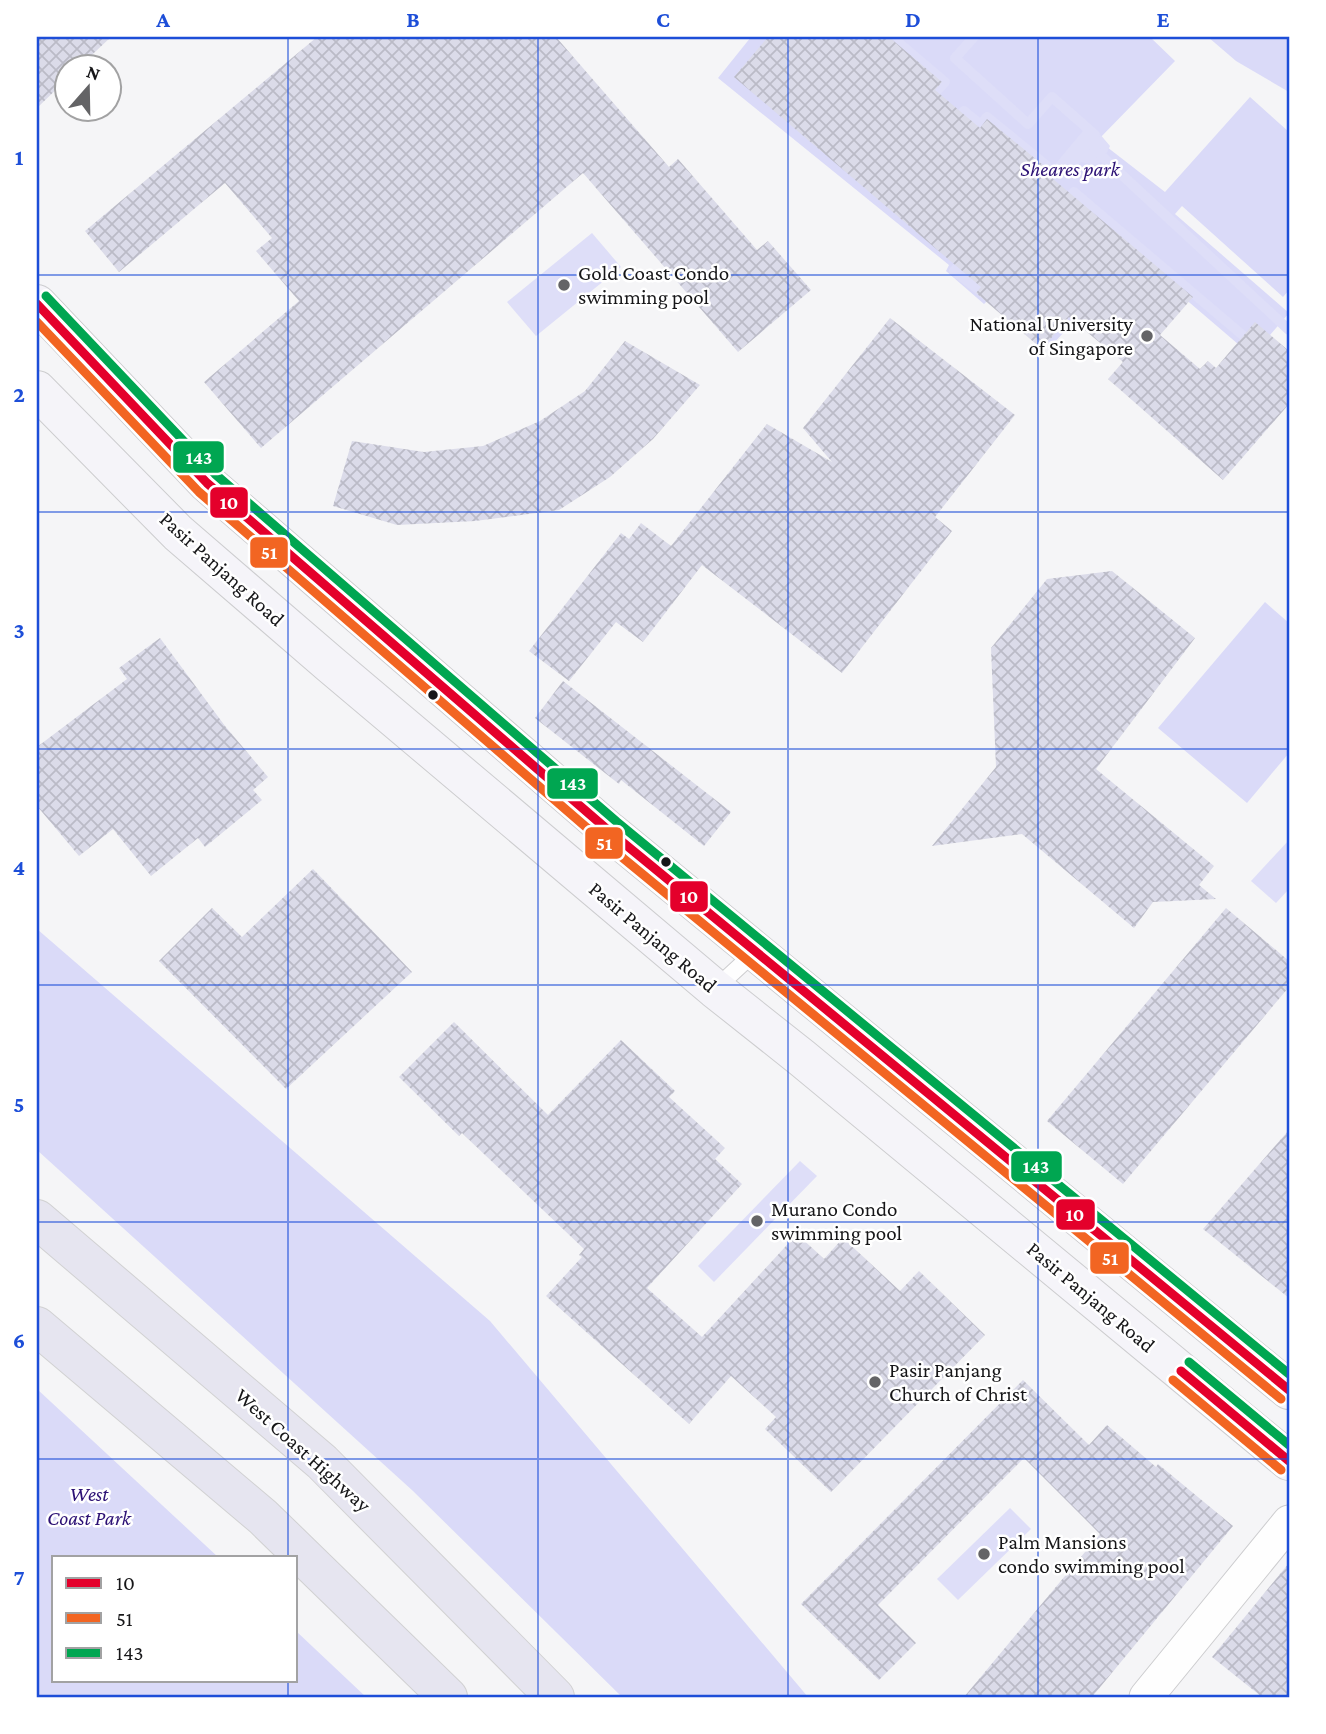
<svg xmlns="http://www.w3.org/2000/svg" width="1326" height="1734" font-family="'Crimson Pro',serif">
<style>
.green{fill:#dadaf8}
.water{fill:#dedef8}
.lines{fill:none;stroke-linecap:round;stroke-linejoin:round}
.stream{stroke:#dedef8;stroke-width:10}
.building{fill:url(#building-cross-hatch)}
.service-casing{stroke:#cdcdcf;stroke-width:18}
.minor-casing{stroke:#cdcdcf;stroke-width:35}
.secondary-casing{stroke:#cdcdcf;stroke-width:40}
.trunk-casing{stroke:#d1d1d2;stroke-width:40}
.service{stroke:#fefefe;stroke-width:16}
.minor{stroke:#fefefe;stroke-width:33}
.secondary{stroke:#f5f4f9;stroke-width:38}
.trunk{stroke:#e6e5f0;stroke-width:38}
.bus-1-casing{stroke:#fff;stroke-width:14}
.bus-2-casing{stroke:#fff;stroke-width:14}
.bus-3-casing{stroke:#fff;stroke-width:14}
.bus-1{stroke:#e4002b;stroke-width:9}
.bus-2{stroke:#f26522;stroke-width:9}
.bus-3{stroke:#00a651;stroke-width:9}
.grid{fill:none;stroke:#1d4ed8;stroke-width:2;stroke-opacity:0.55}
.poi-dot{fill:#646466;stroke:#fff;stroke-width:2.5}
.bus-dot{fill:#161618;stroke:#fff;stroke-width:2.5}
.labels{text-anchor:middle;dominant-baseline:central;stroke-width:5;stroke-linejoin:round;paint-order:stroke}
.park-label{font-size:21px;font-style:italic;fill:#2d1275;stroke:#fff}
.poi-label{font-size:21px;fill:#161618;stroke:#fff;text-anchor:start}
.street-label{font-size:21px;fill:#161618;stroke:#fff}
.line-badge{stroke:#fff;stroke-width:2.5}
.badge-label{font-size:19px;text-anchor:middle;font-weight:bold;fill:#fff}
.neatline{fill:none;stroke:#1d4ed8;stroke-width:2.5}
.grid-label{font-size:23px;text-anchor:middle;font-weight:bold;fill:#1d4ed8}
</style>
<defs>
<pattern id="building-cross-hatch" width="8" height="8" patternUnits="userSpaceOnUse" patternTransform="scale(1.75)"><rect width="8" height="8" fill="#dbdbe9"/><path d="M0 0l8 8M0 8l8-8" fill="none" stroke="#bbbbc7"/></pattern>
</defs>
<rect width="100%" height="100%" fill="#f5f5f7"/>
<g class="green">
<path d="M751 37H1150L1175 61 1098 140 1165 192 1250 97 1289 132V290L1283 297 1182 206 1175 214 1289 313 1252 356 1135 256 1051 346 991 297 984 304 946 271 949 265 718 78Z"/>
<path d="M1208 37H1289V92L1236 61Z"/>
<path d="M1265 602 1289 623V753L1247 803 1158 728Z"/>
<path d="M37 929 490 1321 808 1697H622L413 1491 37 1150Z"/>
<path d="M37 1389 218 1557H54V1680H296V1631L366 1697H37Z"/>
</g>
<g class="water">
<path d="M1087 126 1099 133 1110 146 1103 161 1095 165 1081 162 1069 174H1060L1053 169 1056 163Z"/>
<path d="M592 233 621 267 536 336 507 302Z"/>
<path d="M1289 840V889L1276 903 1251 881Z"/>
<path d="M800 1161 817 1176 714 1282 698 1266Z"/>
<path d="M1010 1508 1031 1529 958 1600 937 1579Z"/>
</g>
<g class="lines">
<g class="stream">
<path d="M892 37 945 82 928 101"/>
<path d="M974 37 955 58 1028 124 1052 97 1095 135"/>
<path d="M954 123 964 111 981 125 987 117 1047 166 1033 181"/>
<path d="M1094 149 1289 330"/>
<path d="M1064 203 1074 192 1253 344"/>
<path d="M967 256 954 271 982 292 989 285"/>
</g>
</g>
<g class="building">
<path d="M37 37H111L80 66H66V80L37 108Z"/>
<path d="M317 37H556L669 167 678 159 757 250 768 241 811 290 738 352 583 173 261 448 204 382 299 301 256 251 272 238 225 183 119 272 85 231Z"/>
<path d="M768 37H889L942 82 935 90 980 128 987 119 1043 165 1040 168 1193 297 1160 335 1200 369 1208 361 1216 368 1255 322 1289 351V404L1223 480 1108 379 1123 362 1069 317 1042 349 976 293 981 287 734 77Z"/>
<path d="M890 318 1015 415 935 517 952 531 842 673 702 565 643 642 616 622 569 681 529 651 621 533 629 539 641 523 671 546 767 424 832 462 803 428Z"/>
<path d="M625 341 700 385 653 439 610 477 559 510 475 521 397 525 333 506 352 441 424 452 483 446 540 421 585 391Z"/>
<path d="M1112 571 1195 638 1096 769 1214 866 1199 885 1216 899 1153 902 1134 928 1022 834 932 846 996 767 991 648 1047 579Z"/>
<path d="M160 638 225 726 268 777 253 790 262 800 205 847 198 838 151 876 113 829 79 856 37 806V747L127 679 119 668Z"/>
<path d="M563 681 731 812 704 846 621 780 619 784 535 718Z"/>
<path d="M313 869 412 972 286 1089 159 961 212 908 242 937Z"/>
<path d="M1226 908 1289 961V987L1123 1184 1047 1121Z"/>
<path d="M454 1022 548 1115 621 1040 675 1091 669 1097 725 1148 715 1159 742 1184 647 1288 702 1337 797 1234 824 1259 843 1238 900 1291 919 1271 985 1335 831 1492 765 1429 776 1417 731 1376 689 1424 546 1296 582 1257 579 1255 584 1249 462 1133 459 1136 399 1077Z"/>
<path d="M1289 1130V1298L1203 1229Z"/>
<path d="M1023 1380 1089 1445 1107 1425 1156 1467 1158 1464 1233 1526 1092 1697H964L1100 1534 1024 1458 878 1605 916 1643 879 1680 801 1604Z"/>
<path d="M1289 1563V1697H1262L1212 1657Z"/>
</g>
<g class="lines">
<g class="service-casing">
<path id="service" d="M715 989 755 952"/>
</g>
<g class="minor-casing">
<path id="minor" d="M1146 1697 1289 1522"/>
</g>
<g class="secondary-casing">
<g id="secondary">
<path d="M37 304 207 483 609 831 1289 1390"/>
<path d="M37 390 178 533 330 664 715 989 802 1058 1289 1461"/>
</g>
</g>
<g class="trunk-casing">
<g id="trunk">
<path d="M37 1219 322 1462 555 1697"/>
<path d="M37 1326 263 1517 448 1697"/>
</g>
</g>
<use href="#service" class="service"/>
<use href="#minor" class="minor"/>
<use href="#secondary" class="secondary"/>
<use href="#trunk" class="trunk"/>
<g class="bus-1-casing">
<g id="bus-1">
<path d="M37 304 207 483 609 831 1289 1390"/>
<path d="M1181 1371 1289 1461"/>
</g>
</g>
<g class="bus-2-casing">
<g id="bus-2">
<path d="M37 322 199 492 601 840 1281 1399"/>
<path d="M1173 1380 1281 1470"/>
</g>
</g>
<g class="bus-3-casing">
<g id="bus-3">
<path d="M46 296 215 474 617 822 1289 1374"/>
<path d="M1189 1362 1289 1445"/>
</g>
</g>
<use href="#bus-1" class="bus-1"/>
<use href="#bus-2" class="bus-2"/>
<use href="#bus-3" class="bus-3"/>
</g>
<path class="grid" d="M288 37V1557M538 37V1697M788 37V1697M1038 37V1697M37 275H1289M37 512H1289M37 749H1289M37 985H1289M37 1222H1289M37 1459H1289M288 1680V1697"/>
<g class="poi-dot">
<circle cx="564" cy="285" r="7"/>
<circle cx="1147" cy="336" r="7"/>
<circle cx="757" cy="1221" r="7"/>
<circle cx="875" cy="1382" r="7"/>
<circle cx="984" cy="1554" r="7"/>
</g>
<g class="bus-dot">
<circle cx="433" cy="695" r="6"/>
<circle cx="666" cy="862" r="6"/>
</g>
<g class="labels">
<g class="park-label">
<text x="1070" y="169">Sheares park</text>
<text x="89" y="1494">West<tspan x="89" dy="24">Coast Park</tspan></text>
</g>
<g class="poi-label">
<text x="578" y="273">Gold Coast Condo<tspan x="578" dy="24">swimming pool</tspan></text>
<text x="1133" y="324" text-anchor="end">National University<tspan x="1133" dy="24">of Singapore</tspan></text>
<text x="771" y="1209">Murano Condo<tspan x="771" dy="24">swimming pool</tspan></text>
<text x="889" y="1370">Pasir Panjang<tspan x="889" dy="24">Church of Christ</tspan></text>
<text x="998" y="1542">Palm Mansions<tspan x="998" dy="24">condo swimming pool</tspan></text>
</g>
<g class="street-label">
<text transform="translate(222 569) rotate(42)">Pasir Panjang Road</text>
<text transform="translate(653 937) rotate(40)">Pasir Panjang Road</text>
<text transform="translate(1091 1297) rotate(40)">Pasir Panjang Road</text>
<text transform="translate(303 1450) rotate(42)">West Coast Highway</text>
</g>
</g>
<g class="line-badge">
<rect x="172" y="440" width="53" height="34" rx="7" fill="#00a651"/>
<rect x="209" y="486" width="40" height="33" rx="7" fill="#e4002b"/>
<rect x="249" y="536" width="40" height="33" rx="7" fill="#f26522"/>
<rect x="546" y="767" width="53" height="33" rx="7" fill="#00a651"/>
<rect x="584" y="826" width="40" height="34" rx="7" fill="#f26522"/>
<rect x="669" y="880" width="40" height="33" rx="7" fill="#e4002b"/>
<rect x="1010" y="1150" width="53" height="33" rx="7" fill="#00a651"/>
<rect x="1055" y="1198" width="41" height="33" rx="7" fill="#e4002b"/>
<rect x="1089" y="1241" width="41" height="34" rx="7" fill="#f26522"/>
</g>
<g class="badge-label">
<text x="199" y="464">143</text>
<text x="229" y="509">10</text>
<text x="269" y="559">51</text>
<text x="573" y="790">143</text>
<text x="604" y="850">51</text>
<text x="689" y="903">10</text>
<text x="1036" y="1173">143</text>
<text x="1075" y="1221">10</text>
<text x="1110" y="1265">51</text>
</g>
<rect width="1326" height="1734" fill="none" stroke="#ffffff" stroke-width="77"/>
<rect x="52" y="1556" width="245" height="126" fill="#ffffff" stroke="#a2a2a3" stroke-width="2"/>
<rect x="66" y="1578" width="35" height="10" fill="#e4002b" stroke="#a2a2a3" stroke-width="2"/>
<text x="116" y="1590" font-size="21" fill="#161618">10</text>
<rect x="66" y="1613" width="35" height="10" fill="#f26522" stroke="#a2a2a3" stroke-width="2"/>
<text x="116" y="1626" font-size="21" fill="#161618">51</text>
<rect x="66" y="1648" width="35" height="10" fill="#00a651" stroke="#a2a2a3" stroke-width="2"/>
<text x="116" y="1660" font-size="21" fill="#161618">143</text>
<g transform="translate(88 88) rotate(20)"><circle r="33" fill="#ffffff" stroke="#a2a2a3" stroke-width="2"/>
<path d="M0-5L12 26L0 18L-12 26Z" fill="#646466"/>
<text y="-10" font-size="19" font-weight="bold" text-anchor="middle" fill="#161618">N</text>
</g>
<rect x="38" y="38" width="1250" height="1658" class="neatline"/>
<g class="grid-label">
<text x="163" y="27">A</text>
<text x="413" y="27">B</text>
<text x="663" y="27">C</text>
<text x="913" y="27">D</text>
<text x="1163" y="27">E</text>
<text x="19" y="165">1</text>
<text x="19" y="402">2</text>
<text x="19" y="638">3</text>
<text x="19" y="875">4</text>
<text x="19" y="1112">5</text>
<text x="19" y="1348">6</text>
<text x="19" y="1585">7</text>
</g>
</svg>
